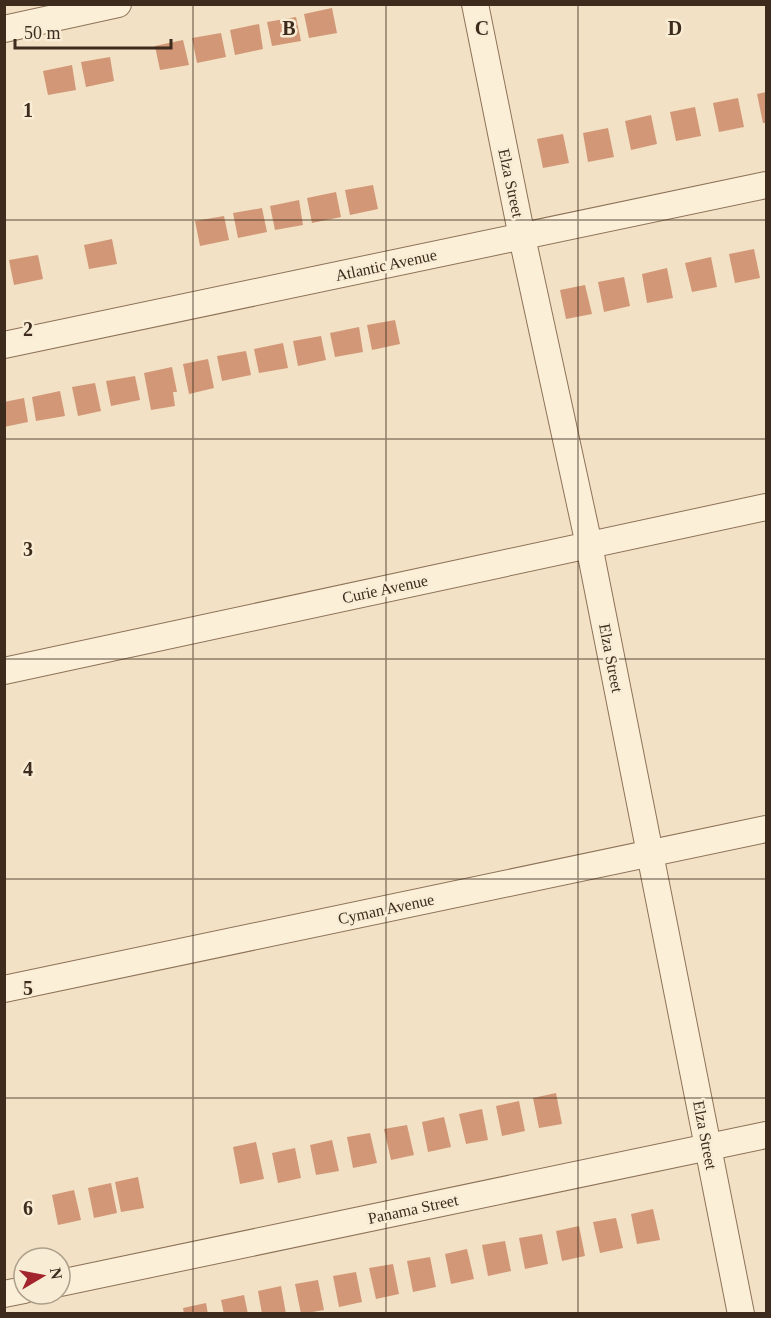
<svg xmlns="http://www.w3.org/2000/svg" width="771" height="1318" font-family="'Times New Roman',serif">
<style>
.building{fill:#d29777}
.lines{fill:none;stroke-linecap:round;stroke-linejoin:round}
.minor-casing{stroke:#8e7258;stroke-width:28}
.minor{stroke:#fbefd8;stroke-width:26}
.grid{fill:none;stroke:#3d2b1e;stroke-width:1.5;stroke-opacity:0.55}
.labels{text-anchor:middle;dominant-baseline:central;stroke-width:5;stroke-linejoin:round;paint-order:stroke}
.street-label{font-size:16px;fill:#3d2b1e;stroke:#f8ecd4}
.grid-label{font-size:20px;text-anchor:middle;font-weight:bold;fill:#3d2b1e;stroke:#f8ecd4;stroke-width:5;stroke-linejoin:round;paint-order:stroke}
</style>
<rect width="100%" height="100%" fill="#f2e1c4"/>
<g class="building">
<path d="M332 8 337 33 309 38 304 14Z"/>
<path d="M296 17 301 41 272 46 267 22Z"/>
<path d="M259 24 263 49 235 55 230 30Z"/>
<path d="M221 33 226 57 197 63 192 38Z"/>
<path d="M183 40 189 65 160 70 155 46Z"/>
<path d="M110 57 114 81 86 87 81 62Z"/>
<path d="M72 65 76 90 48 95 43 71Z"/>
<path d="M766 92V123H763L757 94Z"/>
<path d="M738 98 744 127 719 132 713 103Z"/>
<path d="M695 107 701 136 676 141 670 112Z"/>
<path d="M651 115 657 144 631 150 625 121Z"/>
<path d="M608 128 614 157 588 162 583 133Z"/>
<path d="M563 134 569 163 543 168 537 139Z"/>
<path d="M373 185 378 209 350 215 345 190Z"/>
<path d="M336 192 341 217 312 223 307 198Z"/>
<path d="M299 200 303 225 275 230 270 206Z"/>
<path d="M262 208 267 232 238 238 233 213Z"/>
<path d="M224 216 229 240 200 246 195 221Z"/>
<path d="M112 239 117 264 89 269 84 245Z"/>
<path d="M754 249 760 278 735 283 729 254Z"/>
<path d="M38 255 43 279 14 285 9 260Z"/>
<path d="M711 257 717 287 692 292 685 263Z"/>
<path d="M667 268 673 298 647 303 642 274Z"/>
<path d="M624 277 630 306 604 312 598 282Z"/>
<path d="M585 285 592 314 566 319 560 290Z"/>
<path d="M395 320 400 344 372 350 367 325Z"/>
<path d="M359 327 363 352 335 357 330 333Z"/>
<path d="M321 336 326 360 298 366 293 341Z"/>
<path d="M283 343 288 368 259 373 254 349Z"/>
<path d="M246 351 251 375 222 381 217 356Z"/>
<path d="M208 359 214 388 189 394 183 364Z"/>
<path d="M172 367 177 392H173L175 406 151 410 144 373Z"/>
<path d="M135 376 140 400 111 406 106 381Z"/>
<path d="M95 383 101 411 78 416 72 387Z"/>
<path d="M60 391 65 416 36 421 32 397Z"/>
<path d="M24 398 28 422 4 427V402Z"/>
<path d="M556 1093 562 1124 539 1128 533 1098Z"/>
<path d="M519 1101 525 1131 502 1136 496 1106Z"/>
<path d="M482 1109 488 1140 466 1144 459 1114Z"/>
<path d="M444 1117 451 1147 428 1152 422 1122Z"/>
<path d="M407 1125 414 1155 391 1160 384 1129Z"/>
<path d="M370 1133 377 1163 353 1168 347 1137Z"/>
<path d="M332 1140 339 1171 316 1175 310 1145Z"/>
<path d="M256 1142 264 1179 240 1184 233 1147Z"/>
<path d="M295 1148 301 1178 278 1183 272 1153Z"/>
<path d="M138 1177 144 1208 121 1212 115 1182Z"/>
<path d="M111 1183 117 1213 94 1218 88 1188Z"/>
<path d="M74 1190 81 1220 58 1225 52 1195Z"/>
<path d="M653 1209 660 1240 637 1244 631 1214Z"/>
<path d="M616 1218 623 1248 600 1253 593 1222Z"/>
<path d="M579 1226 585 1256 562 1261 556 1231Z"/>
<path d="M542 1234 548 1264 525 1269 519 1238Z"/>
<path d="M505 1241 511 1271 488 1276 482 1245Z"/>
<path d="M467 1249 474 1279 451 1284 445 1254Z"/>
<path d="M430 1257 436 1287 413 1292 407 1261Z"/>
<path d="M393 1264 399 1294 376 1299 369 1268Z"/>
<path d="M356 1272 362 1302 339 1307 333 1276Z"/>
<path d="M318 1280 324 1310 301 1314 295 1284Z"/>
<path d="M281 1286 286 1314H262L258 1291Z"/>
<path d="M244 1295 248 1314H224L221 1300Z"/>
<path d="M206 1303 208 1314H184L183 1308Z"/>
</g>
<g class="lines">
<g class="minor-casing">
<g id="minor">
<path d="M475 4 522 237 589 545 741 1314"/>
<path d="M4 29 118 4"/>
<path d="M4 345 766 185"/>
<path d="M4 671 766 507"/>
<path d="M4 989 766 829"/>
<path d="M60 1283 766 1135"/>
<path d="M4 1294 24 1290"/>
</g>
</g>
<use href="#minor" class="minor"/>
</g>
<path class="grid" d="M193 4V1314M386 4V1314M578 4V1314M4 220H766M4 439H766M4 659H766M4 879H766M4 1098H766"/>
<g class="labels">
<g class="street-label">
<text transform="translate(511 183) rotate(78)">Elza Street</text>
<text transform="translate(386 265) rotate(-12)">Atlantic Avenue</text>
<text transform="translate(385 589) rotate(-12)">Curie Avenue</text>
<text transform="translate(611 658) rotate(79)">Elza Street</text>
<text transform="translate(386 909) rotate(-12)">Cyman Avenue</text>
<text transform="translate(705 1135) rotate(79)">Elza Street</text>
<text transform="translate(413 1209) rotate(-12)">Panama Street</text>
</g>
</g>
<g class="grid-label">
<text x="289" y="35">B</text>
<text x="482" y="35">C</text>
<text x="675" y="35">D</text>
<text x="28" y="117">1</text>
<text x="28" y="336">2</text>
<text x="28" y="556">3</text>
<text x="28" y="776">4</text>
<text x="28" y="995">5</text>
<text x="28" y="1215">6</text>
</g>
<rect width="771" height="1318" fill="none" stroke="#3d2b1e" stroke-width="12"/>
<g transform="translate(42 1276) rotate(80)"><circle r="28" fill="#f8ecd4" stroke="#ad9f8b" stroke-width="1.5"/>
<path d="M0-4.5L10 22L0 15L-10 22Z" fill="#a2242c"/>
<text y="-9" font-size="16" font-weight="bold" text-anchor="middle" fill="#3d2b1e">N</text>
</g>
<path d="M15 39v9h156v-9" fill="none" stroke="#3d2b1e" stroke-width="3"/>
<text x="24" y="39" font-size="18" fill="#3d2b1e" stroke="#f8ecd4" stroke-width="4.5" paint-order="stroke">50 m</text>
</svg>
